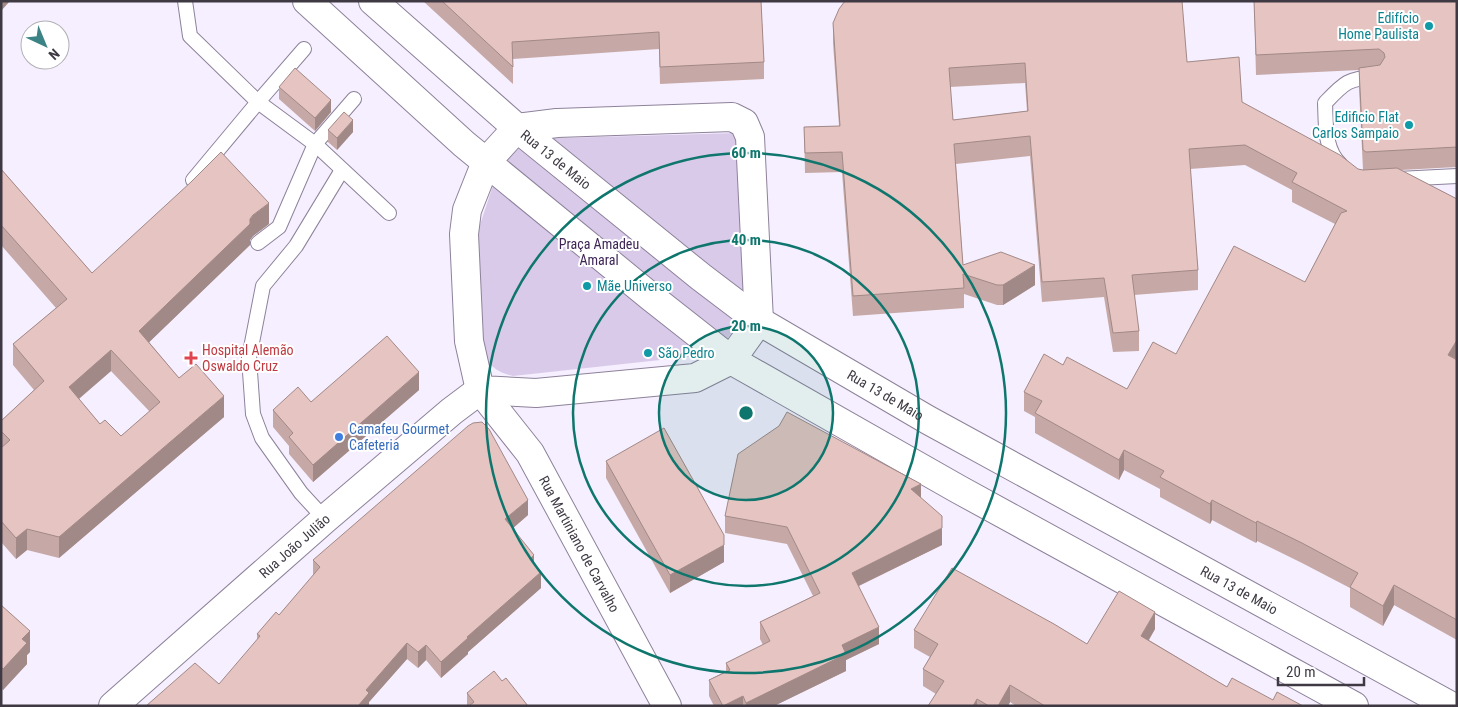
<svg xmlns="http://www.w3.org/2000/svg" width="1458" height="707" font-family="'Roboto Condensed',sans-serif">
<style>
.green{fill:#d9caea}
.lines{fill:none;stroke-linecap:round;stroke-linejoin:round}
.service-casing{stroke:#8d829a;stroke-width:16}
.minor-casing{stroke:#8d829a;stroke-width:30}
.tertiary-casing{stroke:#8d829a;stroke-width:30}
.secondary-casing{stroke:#8d829a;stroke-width:30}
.service{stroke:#fff;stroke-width:14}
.minor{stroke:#fff;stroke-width:28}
.tertiary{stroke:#fff;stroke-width:28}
.secondary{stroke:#fff;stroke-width:28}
.wall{fill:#c6a9a6;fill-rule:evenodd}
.shaded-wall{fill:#a18987}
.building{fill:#e6c4c1;stroke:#a18987;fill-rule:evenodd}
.ring{fill:none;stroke:#0f766e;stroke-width:2.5}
.culture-dot{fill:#0f9aa8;stroke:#fff;stroke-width:2}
.health-dot{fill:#e0444e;stroke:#fff;stroke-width:2}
.shop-dot{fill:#3f7fe0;stroke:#fff;stroke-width:2}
.labels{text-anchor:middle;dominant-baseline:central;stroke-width:4;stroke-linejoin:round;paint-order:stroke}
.culture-label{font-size:14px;fill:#0d838f;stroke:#fff;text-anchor:end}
.street-label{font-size:14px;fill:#3e3943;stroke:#fff}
.park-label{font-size:14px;fill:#3e2555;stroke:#fff}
.health-label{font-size:14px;fill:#be3a42;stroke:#fff;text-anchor:start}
.shop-label{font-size:14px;fill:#366cbe;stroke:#fff;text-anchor:start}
.centre{fill:#0f766e;stroke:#fff;stroke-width:2.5}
.ring-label{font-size:15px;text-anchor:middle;font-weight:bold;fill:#0f766e;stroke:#fff;stroke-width:4;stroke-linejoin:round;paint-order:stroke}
</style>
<rect width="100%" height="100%" fill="#f6efff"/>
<path class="green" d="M737 133 749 311 715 354 513 376C493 371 488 364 480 346L477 234 498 170 528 139Z"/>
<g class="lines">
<g class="service-casing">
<g id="service">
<path d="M185 1 190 36 258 102 315 144 389 213"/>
<path d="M1341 165C1324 150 1326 124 1325 103 1344 83 1348 78 1376 77"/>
<path d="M1398 179 1457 176"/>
<path d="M193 180 258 102 304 49"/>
<path d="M258 243 279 227 315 144 354 99"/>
<path d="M325 519 301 493 262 438 253 414 249 358 263 286 296 246 342 170"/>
</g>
</g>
<g class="minor-casing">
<g id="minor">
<path id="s1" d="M480 390 530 453 667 706"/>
</g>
</g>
<g class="tertiary-casing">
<g id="tertiary">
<path d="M732 117 744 123 750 137 759 321 731 360 695 378 536 393 480 390 469 341 464 234 467 210 486 162 517 128 557 123Z"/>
<path id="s2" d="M113 706 325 519 452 411 480 390"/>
</g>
</g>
<g class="secondary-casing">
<g id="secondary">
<path d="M307 1 464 144 651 297 731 360 958 489 1354 706"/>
<path id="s3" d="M373 1 517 128 701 277 759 321 928 420 1451 706"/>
</g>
</g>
<use href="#service" class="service"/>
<use href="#minor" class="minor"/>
<use href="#tertiary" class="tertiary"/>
<use href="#secondary" class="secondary"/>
</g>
<g class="wall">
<path d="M423 1H761L764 62V79L660 84 659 49 513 59V84Z"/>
<path d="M1254 1H1457V167L1401 170 1457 199V640L1394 605 1383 626 1350 607V588L1302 563 1257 541 1256 543 1212 520 1210 524 1160 497V489L1124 470 1119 480 1035 433V417L1024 411V392L1063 365 1127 389 1176 354 1305 282 1335 224 1292 202V190L1245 165 1190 169 1198 270V290L1134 295 1139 331V351L1113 352 1104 297 1042 302 1030 156 956 164 963 265 1035 285 1003 305H997L964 294V308L853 316 842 172 805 173 804 127 839 126 833 43V23L1187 62 1242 102 1358 169 1363 170 1359 88V70L1256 75ZM1025 83 1027 111 953 120 950 87Z"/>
<path d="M279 87 331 112 315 131 279 99Z"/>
<path d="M328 130 353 132 337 150 328 142Z"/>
<path d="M1 169 92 273 269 224 253 236 250 240V245L149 342 179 378 224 417 59 558 27 550 16 559 1 542V421L34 390 13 365V344L56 308 1 245ZM111 371 150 412 121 436 100 424 79 399Z"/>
<path d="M419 390 313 482 289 454V446L273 427V410L311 402Z"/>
<path d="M606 461 724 562 670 593 606 478Z"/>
<path d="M921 498 942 545 859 586 879 644 846 660V671L774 706H714L709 696V680L726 671V663L763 645 760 639V622L813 596 787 544 725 533V516Z"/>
<path d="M528 515 513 528 534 564 541 588 468 652V654L441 678 426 660 418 668 407 659 369 702V706L257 640V634L279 615 313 576V560Z"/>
<path d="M1 605 30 652 27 655V664L3 690 1 688Z"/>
<path d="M1155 629 1149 640 1227 687 1273 700 1303 706H1016L1010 702 1008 706H928L936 694 923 686V669L930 657 914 648V630L1087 644Z"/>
<path d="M502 681 528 706H467V693Z"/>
</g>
<g class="shaded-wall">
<path d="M1 1H10L1 11Z"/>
<path d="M331 100V112L315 131V118Z"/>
<path d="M353 120V132L337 150V138Z"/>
<path d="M269 203V224L253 236 250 240V245L139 352V331L250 219 253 215Z"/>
<path d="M1035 265V285L1003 305V285Z"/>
<path d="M1457 340V359L1448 355Z"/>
<path d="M111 350V371L69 407V387Z"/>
<path d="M419 372V390L313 482V465Z"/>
<path d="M224 396V417L59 558V537Z"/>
<path d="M1124 450V470L1119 480V460Z"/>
<path d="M921 484V501L911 489Z"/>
<path d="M528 500V515L505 535V519Z"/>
<path d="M1212 500V520L1210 524V504Z"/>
<path d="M1257 521V541L1256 543V523Z"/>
<path d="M942 528V545L852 589V573Z"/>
<path d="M27 529V550L16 559V538Z"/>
<path d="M724 545V562L670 593V575Z"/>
<path d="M534 555V570L530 559Z"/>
<path d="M541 572V588L468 652V654L441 678V662L467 637Z"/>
<path d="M1394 585V605L1383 626V606Z"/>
<path d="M1155 612V629L1141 653V636Z"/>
<path d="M879 627V644L846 660V671L774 706H746V703L842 645Z"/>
<path d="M30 631V652L27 655V664L3 690V669L22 639Z"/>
<path d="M407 643V659L369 702V706H358L366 690Z"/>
<path d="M426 645V660L418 668V652Z"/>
<path d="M1010 685V702L1008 706H998Z"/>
<path d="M743 696V706H723Z"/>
<path d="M977 699V706H973Z"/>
</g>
<g class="building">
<path d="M442 1H761L764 62 660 67 659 32 512 42 513 67Z"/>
<path d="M845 1H1182L1187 62 1239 57 1242 102 1340 155 1358 169 1363 170 1397 168 1457 199V340L1448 355 1457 360V620L1394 585 1383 606 1350 587 1358 573 1302 543 1257 521 1256 523 1212 500 1210 504 1160 477 1164 471 1124 450 1119 460 1035 413 1042 401 1024 392 1044 354 1063 365 1067 357 1127 389 1153 342 1176 354 1234 246 1305 282 1341 213 1347 211 1292 182 1297 173 1245 145 1189 149 1198 270 1132 275 1139 331 1113 333 1104 278 1042 282 1030 136 954 144 963 265 1001 252 1035 265 1003 285H997L963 274 964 288 853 296 842 152 805 153 804 127 840 126 833 23 839 9ZM1025 63 1028 111 953 120 949 68Z"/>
<path d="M1254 1H1457V147L1366 152 1363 150 1359 68 1380 65 1385 57 1384 53 1379 49 1256 55Z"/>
<path d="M295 68 331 100 315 118 279 87Z"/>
<path d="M344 112 353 120 337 138 328 130Z"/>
<path d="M221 152 269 203 253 215 250 219V224L139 331 179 378 196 364 224 396 59 537 27 529 16 538 1 521V448L10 440 1 431V421L44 381 13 344 67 299 1 225V169L92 273 191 182ZM111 350 160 402 121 436 105 420 100 424 69 387Z"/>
<path d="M387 336 419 372 313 465 289 437 293 433 273 410 298 387 311 402Z"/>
<path d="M787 412 921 484 911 489 942 516V528L852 573 879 627 842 645 846 654 746 703 743 696 723 706 709 680 730 670 726 663 770 641 760 622 820 593 787 527 725 516 738 454 779 426Z"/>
<path d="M482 422 489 429 528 500 505 519 534 555 530 559 541 572 467 637 468 638 441 662 426 645 418 652 407 643 366 690 369 693 358 706H146L195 663 219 684 260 636 257 634 276 612 279 615 320 567 313 560 468 426 473 423Z"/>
<path d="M664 428 724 535V545L670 575 606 461Z"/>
<path d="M952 568 1054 624 1087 644 1119 591 1155 612 1141 636 1227 687 1232 678 1273 700 1277 692 1303 706H1045L1010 685 998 706H989L977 699 973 706H928L944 681 923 669 938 644 914 630Z"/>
<path d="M1 605 30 631 22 639 27 643 3 669 1 667Z"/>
<path d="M494 671 502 681 506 678 528 706H469L474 702 467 693Z"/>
</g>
<circle cx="746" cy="413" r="87" fill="#0f766e" fill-opacity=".12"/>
<g class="ring">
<circle cx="746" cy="413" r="87"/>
<circle cx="746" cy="413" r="173"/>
<circle cx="746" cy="413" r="260"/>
</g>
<g class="culture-dot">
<circle cx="1429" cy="26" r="5"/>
<circle cx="1409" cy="125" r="5"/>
<circle cx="587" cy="286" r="5"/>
<circle cx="648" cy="353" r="5"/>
</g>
<path class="health-dot" d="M188.5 350.5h5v5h5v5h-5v5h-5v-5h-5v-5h5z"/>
<circle class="shop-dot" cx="339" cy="437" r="5"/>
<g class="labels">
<g class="culture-label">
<text x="1419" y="18">Edifício<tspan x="1419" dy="16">Home Paulista</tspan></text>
<text x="1399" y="117">Edificio Flat<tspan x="1399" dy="16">Carlos Sampaio</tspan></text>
<text x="597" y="286" text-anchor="start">Mãe Universo</text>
<text x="658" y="353" text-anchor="start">São Pedro</text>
</g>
<g class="street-label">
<text stroke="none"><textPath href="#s3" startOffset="242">Rua 13 de Maio</textPath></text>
<text stroke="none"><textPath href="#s3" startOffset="648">Rua 13 de Maio</textPath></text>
<text stroke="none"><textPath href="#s1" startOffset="184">Rua Martiniano de Carvalho</textPath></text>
<text stroke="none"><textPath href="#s2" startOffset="242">Rua João Julião</textPath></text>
<text stroke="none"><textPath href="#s3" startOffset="1052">Rua 13 de Maio</textPath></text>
</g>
<g class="park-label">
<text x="599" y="244">Praça Amadeu<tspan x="599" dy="16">Amaral</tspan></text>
</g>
<g class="health-label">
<text x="202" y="350">Hospital Alemão<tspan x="202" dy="16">Oswaldo Cruz</tspan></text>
</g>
<g class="shop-label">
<text x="349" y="429">Camafeu Gourmet<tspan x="349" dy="16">Cafeteria</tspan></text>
</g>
</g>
<circle cx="746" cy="413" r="8" class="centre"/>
<g class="ring-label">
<text x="746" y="158">60 m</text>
<text x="746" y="245">40 m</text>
<text x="746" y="331">20 m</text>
</g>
<rect width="1458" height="707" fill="none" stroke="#3e3943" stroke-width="5"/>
<g transform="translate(45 45) rotate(136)"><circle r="24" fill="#ffffff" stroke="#b2b0b4"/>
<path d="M0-4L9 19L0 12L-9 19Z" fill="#3b8384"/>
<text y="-8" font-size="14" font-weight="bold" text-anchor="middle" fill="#3e3943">N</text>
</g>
<path d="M1278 677v8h86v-8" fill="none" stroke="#3e3943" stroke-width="2.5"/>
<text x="1286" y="677" font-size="15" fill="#3e3943" stroke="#ffffff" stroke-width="4" paint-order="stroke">20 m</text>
</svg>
